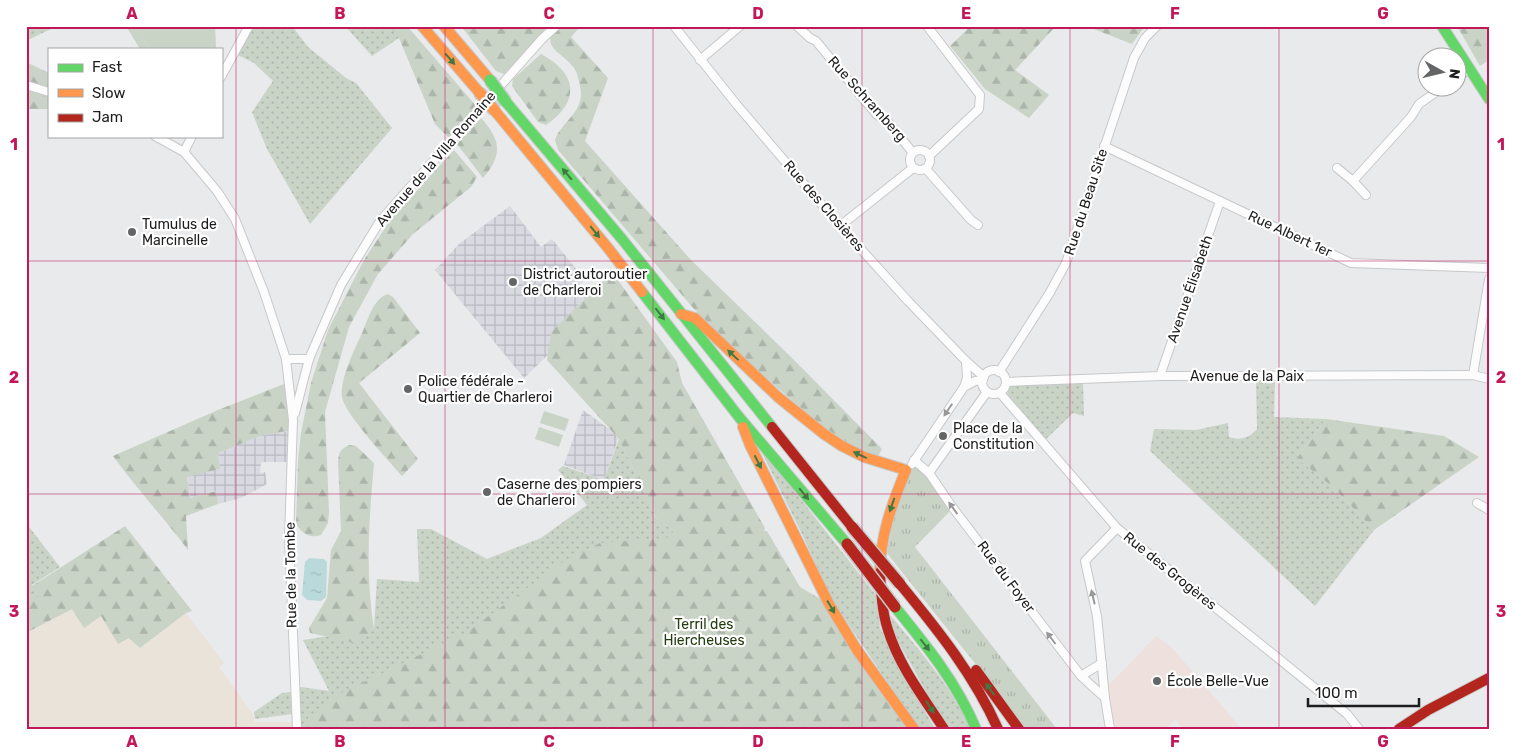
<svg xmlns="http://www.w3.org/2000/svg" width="1515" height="755" font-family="Rubik,sans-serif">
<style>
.commercial{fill:#e9e3d9}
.industrial{fill:url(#industrial-grid)}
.education{fill:#eee1dd}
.grass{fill:url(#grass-dots)}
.forest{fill:url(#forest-firs)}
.park{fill:url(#park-tufts)}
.garden{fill:#c9d3c6}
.water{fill:url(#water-ripples)}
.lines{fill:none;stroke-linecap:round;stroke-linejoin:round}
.street-casing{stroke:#c7c8ca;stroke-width:10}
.fast-casing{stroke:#c7c8ca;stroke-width:12}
.slow-casing{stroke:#c7c8ca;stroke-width:12}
.jam-casing{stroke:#c7c8ca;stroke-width:12}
.street{stroke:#fcfcfc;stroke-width:8}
.fast{stroke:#63d668;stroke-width:10}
.slow{stroke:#ff974d;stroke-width:10}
.jam{stroke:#b3261e;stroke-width:10}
.fast-bridge-casing{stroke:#c7c8ca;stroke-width:14;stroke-linecap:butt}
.slow-bridge-casing{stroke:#c7c8ca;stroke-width:14;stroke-linecap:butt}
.jam-bridge-casing{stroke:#c7c8ca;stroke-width:14;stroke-linecap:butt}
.fast-bridge{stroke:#63d668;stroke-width:11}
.slow-bridge{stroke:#ff974d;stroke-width:11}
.jam-bridge{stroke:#b3261e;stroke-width:11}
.oneway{fill:#407a43}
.oneway2{fill:#989898}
.grid{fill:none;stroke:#c2185b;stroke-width:1;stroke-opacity:0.55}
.poi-dot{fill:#646566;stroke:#fff;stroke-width:2}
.labels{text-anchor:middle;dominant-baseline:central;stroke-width:4.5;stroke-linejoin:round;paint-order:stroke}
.street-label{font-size:14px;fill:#1d1d1e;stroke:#fff}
.poi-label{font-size:14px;fill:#1d1d1e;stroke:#fff;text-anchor:start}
.park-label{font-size:14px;fill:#233d11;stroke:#fff}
.neatline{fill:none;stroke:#c2185b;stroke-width:2}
.grid-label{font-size:16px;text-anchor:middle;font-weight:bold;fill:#c2185b}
</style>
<defs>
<pattern id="industrial-grid" width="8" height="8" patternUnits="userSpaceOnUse" patternTransform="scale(1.25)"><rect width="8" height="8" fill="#d9dae1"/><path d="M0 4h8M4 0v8" fill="none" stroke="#babbc1"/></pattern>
<pattern id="grass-dots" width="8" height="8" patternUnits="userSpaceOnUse" patternTransform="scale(1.25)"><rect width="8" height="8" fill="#c9d3c6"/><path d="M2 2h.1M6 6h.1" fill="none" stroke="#acb5aa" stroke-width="1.8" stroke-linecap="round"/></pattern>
<pattern id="forest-firs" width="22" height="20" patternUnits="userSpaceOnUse" patternTransform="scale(1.25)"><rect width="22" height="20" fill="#c9d3c6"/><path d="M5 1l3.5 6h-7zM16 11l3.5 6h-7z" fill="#acb5aa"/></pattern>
<pattern id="park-tufts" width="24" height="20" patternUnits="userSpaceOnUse" patternTransform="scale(1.25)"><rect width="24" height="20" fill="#c9d3c6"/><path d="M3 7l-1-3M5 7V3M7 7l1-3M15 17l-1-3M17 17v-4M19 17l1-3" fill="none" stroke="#acb5aa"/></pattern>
<pattern id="water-ripples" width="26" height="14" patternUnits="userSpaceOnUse" patternTransform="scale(1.25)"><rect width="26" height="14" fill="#bad9db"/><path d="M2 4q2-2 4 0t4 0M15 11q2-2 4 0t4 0" fill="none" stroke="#9fbabc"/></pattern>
</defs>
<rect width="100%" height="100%" fill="#e9eaec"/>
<path class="commercial" d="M72 609 101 616 118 644 129 637 140 648 186 613 224 663 219 667 252 713 255 722H293L294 729H26V633Z"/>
<g class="industrial">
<path d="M510 206 541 247 552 239 585 280 577 286 586 297 552 332 550 353 524 378 435 270 459 244Z"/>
<path d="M583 410 619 436 604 480 564 465Z"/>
<path d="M293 430 292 462H261L260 473 265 472 267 484 241 498 218 504 215 491 190 498 187 476 220 469 218 453 263 435Z"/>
</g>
<path class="education" d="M1156 636 1172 648 1242 729H1184L1175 720 1166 729H1114L1109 685Z"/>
<g class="grass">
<path d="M26 26H57L26 41Z"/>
<path d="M249 26H292L308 47 346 78 356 83 392 128 310 224 267 149 252 112 273 81 254 63 234 53Z"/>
<path d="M345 26H390L399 38 372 56Z"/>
<path d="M1256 380H1275L1274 417 1326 419 1297 458 1335 489 1374 530 1315 606 1150 451 1154 429 1196 430 1228 423 1229 437C1241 441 1249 438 1257 429Z"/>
<path d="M1083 382 1084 416 1073 413 1045 440 1007 395 1010 385Z"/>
<path d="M619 439 657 519 674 531 658 549 466 729H297L295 690 301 687 329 691 303 640 374 629 377 579 419 582 417 529H431L487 559 541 538 587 505 558 470 563 466 604 480Z"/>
<path d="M758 445 876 595 880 628 902 671 935 729H919L832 600 802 534Z"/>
<path d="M26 523 60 567 32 585 40 596 26 604Z"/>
<path d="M891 616C920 651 952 687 970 729H949L926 691 895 636Z"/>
<path d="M291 692 292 714 255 719 254 712 282 693Z"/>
</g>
<g class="forest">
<path d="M126 26H135L150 49H140Z"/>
<path d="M390 26H407L477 107 449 138 435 124 399 38Z"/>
<path d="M461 26H553L504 74 496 71Z"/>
<path d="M559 26H581L571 37 608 78 585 141 691 260 794 360 882 449 878 456 842 443 758 371 694 309 558 150 555 140C562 120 586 112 580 86 579 81 577 72 574 68 563 52 537 47 559 26Z"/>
<path d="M971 26H1056L1015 70 1049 95 1029 118 985 89 950 46Z"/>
<path d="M1086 26H1145L1132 44Z"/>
<path d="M1457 26H1489V60L1480 66Z"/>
<path d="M541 54C577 73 581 101 546 125L538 122 512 86 513 79Z"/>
<path d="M26 62 49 73V88L26 81Z"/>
<path d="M26 90 49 97V109H26Z"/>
<path d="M481 118C501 140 503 155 483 178L457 144Z"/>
<path d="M454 150 477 177 471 187 413 234 378 274 349 327 325 412 329 512 328 523 321 535C309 539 302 533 296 524L298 461 301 433 311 383 328 330 364 260 391 219Z"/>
<path d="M612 272 677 362 682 383 765 528 764 531H767L800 587 829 604 914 729H309L308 717 335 696 467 632 564 561 600 543 667 538 674 531 657 519 619 439 547 360 551 332Z"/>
<path d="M388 294 393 297 420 333 359 383 418 459 402 476C389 461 344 413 342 397 340 377 355 349 363 331 368 319 374 298 388 294Z"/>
<path d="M289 382 293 430 263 435 218 453 220 469 187 477 190 498 216 491 218 504 186 516 188 550C164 518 137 489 113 456L218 410Z"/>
<path d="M1326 419 1444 436 1479 457 1374 530 1335 489 1297 458Z"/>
<path d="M350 445 356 446 374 463C369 517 365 575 374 629L355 643 310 633 309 628 327 598 331 550 341 531 338 461C339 452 341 448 350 445Z"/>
<path d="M125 526 192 611 186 613 140 648 129 638 118 644 101 616 84 628 72 609 26 633V604L39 596 32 586Z"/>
</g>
<path class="park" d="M914 460 953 508 915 547 1057 729H1026C981 669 933 612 887 553L893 521Z"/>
<g class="garden">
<path d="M135 26H215L216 47 215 49H150Z"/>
<path d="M544 411 569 419 565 431 540 423Z"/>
<path d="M539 427 563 435 559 447 535 439Z"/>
</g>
<path class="water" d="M309 558 324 559 327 562 326 597 321 601 307 600 302 595 305 562Z"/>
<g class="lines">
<g class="street-casing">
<g id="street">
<path d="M674 26 737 105 840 226 908 301 966 361 984 377"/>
<path d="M797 26 810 38 816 41 877 115 888 122 913 153"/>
<path d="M927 26 980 95 979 109 929 156"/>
<path d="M700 60 740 26"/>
<path d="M221 77 249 26"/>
<path d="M1458 77 1469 69"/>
<path d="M26 85 49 92"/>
<path d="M155 136 184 152 217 191 235 219 264 292 286 359 293 420 289 537 297 729"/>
<path d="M1104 146 1351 263 1489 268"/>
<circle cx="920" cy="160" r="10"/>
<path d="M184 152 192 136"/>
<path d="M1337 168 1353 181 1366 195"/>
<path d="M926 169 971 220 978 225"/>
<path d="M1353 181 1411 117 1419 104 1442 88"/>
<path d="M840 226 913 168"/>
<path d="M286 359H309"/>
<circle cx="994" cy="382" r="12"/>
<path d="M999 372 1049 294 1066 263 1134 58 1145 38 1157 26"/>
<path d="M1473 375 1489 279"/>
<path d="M1160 376 1220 201"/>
<path d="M1006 382 1160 376 1473 375 1489 379"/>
<path d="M964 387 967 378 966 361"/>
<path d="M1000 393 1117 528 1347 714 1359 729"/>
<path d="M295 413 309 359 341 285 380 221 542 39 556 26"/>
<path d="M914 460 929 473 953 508 1081 676 1105 698 1110 729"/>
<path d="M912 464 964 387 975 381 983 380"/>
<path d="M929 473 987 392"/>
<path d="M1477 503 1489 510"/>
<path d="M1081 676 1102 663"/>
<path d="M1105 698 1097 616 1085 561 1117 528"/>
</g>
</g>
<g class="fast-casing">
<g id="fast">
<path d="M1442 26 1489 99"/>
<path d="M506 102 622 239 772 427"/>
<path d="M642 292 739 417 847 544"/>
<path d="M895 607C926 645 957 683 976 729"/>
</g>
</g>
<g class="slow-casing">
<g id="slow">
<path d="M422 26 479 92"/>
<path d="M444 26 490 80"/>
<path d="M495 111 608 248 642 292"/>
<path d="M681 314 695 318 778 397 824 434 842 446 864 457 906 470C892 504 880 536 880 572"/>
<path d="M743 427 750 445 829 604 857 650 914 729"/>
</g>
</g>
<g class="jam-casing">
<g id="jam">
<path d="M772 427 852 527"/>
<path d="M880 572C881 592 882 612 888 630 899 666 924 698 944 729"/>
<path d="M900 584C938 630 974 675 998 729"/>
<path d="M976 670 1019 729"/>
<path d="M1399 729 1428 710 1489 678"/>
</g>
</g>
<use href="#street" class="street"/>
<use href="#fast" class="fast"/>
<use href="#slow" class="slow"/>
<use href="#jam" class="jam"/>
<g class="fast-bridge-casing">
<path id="fast-bridge" d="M490 80 506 102"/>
</g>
<g class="slow-bridge-casing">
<path id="slow-bridge" d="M479 92 495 111"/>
</g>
<g class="jam-bridge-casing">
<g id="jam-bridge">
<path d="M852 527 900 584"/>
<path d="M847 544 895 607"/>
</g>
</g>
<use href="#fast-bridge" class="fast-bridge"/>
<use href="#slow-bridge" class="slow-bridge"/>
<use href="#jam-bridge" class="jam-bridge"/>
</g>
<defs><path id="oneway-solid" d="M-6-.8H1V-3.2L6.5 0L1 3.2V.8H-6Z" transform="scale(1.25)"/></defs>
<g class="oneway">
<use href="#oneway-solid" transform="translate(450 59) rotate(49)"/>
<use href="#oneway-solid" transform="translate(567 174) rotate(-130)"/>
<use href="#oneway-solid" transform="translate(595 232) rotate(51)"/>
<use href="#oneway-solid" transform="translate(660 314) rotate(52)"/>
<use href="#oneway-solid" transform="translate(733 355) rotate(-137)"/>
<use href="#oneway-solid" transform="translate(860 455) rotate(-155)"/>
<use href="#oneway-solid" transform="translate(758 462) rotate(63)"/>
<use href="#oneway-solid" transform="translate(804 494) rotate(50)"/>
<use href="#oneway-solid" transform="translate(892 505) rotate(109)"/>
<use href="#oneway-solid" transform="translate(831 607) rotate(59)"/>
<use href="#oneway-solid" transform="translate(925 645) rotate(52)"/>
<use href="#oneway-solid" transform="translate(990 689) rotate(-126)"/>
<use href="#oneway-solid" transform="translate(930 707) rotate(57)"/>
</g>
<g class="oneway2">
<use href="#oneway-solid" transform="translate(948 410) rotate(124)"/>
<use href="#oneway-solid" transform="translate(953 508) rotate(-126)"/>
<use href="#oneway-solid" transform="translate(1093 597) rotate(-103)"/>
<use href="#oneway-solid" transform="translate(1051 638) rotate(-127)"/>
</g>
<path class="grid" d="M236 26V729M445 26V729M653 26V729M862 26V729M1070 26V729M1279 26V729M26 261H1489M26 494H1489"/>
<g class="poi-dot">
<circle cx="132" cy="232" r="5"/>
<circle cx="513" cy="282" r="5"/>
<circle cx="408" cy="389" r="5"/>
<circle cx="943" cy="436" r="5"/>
<circle cx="487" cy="492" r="5"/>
<circle cx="1157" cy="681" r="5"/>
</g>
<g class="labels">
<g class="street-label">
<text transform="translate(867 99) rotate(48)">Rue Schramberg</text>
<text transform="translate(436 159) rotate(-49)">Avenue de la Villa Romaine</text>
<text transform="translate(1086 202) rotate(-72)">Rue du Beau Site</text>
<text transform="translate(824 206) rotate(49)">Rue des Closières</text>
<text transform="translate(1290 234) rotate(25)">Rue Albert 1er</text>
<text transform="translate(1190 289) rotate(-71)">Avenue Élisabeth</text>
<text x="1247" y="376">Avenue de la Paix</text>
<text transform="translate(1170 571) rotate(39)">Rue des Grogères</text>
<text transform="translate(291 575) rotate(-91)">Rue de la Tombe</text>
<text transform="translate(1006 577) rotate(53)">Rue du Foyer</text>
</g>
<g class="poi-label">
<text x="142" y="224">Tumulus de<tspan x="142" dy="16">Marcinelle</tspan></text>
<text x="523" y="274">District autoroutier<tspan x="523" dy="16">de Charleroi</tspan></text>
<text x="418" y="381">Police fédérale -<tspan x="418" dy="16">Quartier de Charleroi</tspan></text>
<text x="953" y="428">Place de la<tspan x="953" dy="16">Constitution</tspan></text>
<text x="497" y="484">Caserne des pompiers<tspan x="497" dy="16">de Charleroi</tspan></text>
<text x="1167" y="681">École Belle-Vue</text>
</g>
<g class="park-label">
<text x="704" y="624">Terril des<tspan x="704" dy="16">Hiercheuses</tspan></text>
</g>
</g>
<rect width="1515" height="755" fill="none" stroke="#ffffff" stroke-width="55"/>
<rect x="48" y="48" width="175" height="90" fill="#ffffff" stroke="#a5a5a5"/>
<rect x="58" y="64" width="25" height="8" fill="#63d668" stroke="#a5a5a5"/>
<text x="92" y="72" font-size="15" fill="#1d1d1e">Fast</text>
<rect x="58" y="89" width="25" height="8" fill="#ff974d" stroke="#a5a5a5"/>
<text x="92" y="98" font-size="15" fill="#1d1d1e">Slow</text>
<rect x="58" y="114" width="25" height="8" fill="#b3261e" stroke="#a5a5a5"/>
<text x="92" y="122" font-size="15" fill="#1d1d1e">Jam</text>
<g transform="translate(1442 72) rotate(98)"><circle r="24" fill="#ffffff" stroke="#a5a5a5"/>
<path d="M0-4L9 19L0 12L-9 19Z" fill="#646566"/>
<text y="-8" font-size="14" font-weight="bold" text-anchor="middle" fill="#1d1d1e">N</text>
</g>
<path d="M1308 698v8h111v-8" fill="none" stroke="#1d1d1e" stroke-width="2.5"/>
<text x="1315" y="698" font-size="15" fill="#1d1d1e" stroke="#ffffff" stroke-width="4" paint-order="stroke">100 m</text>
<rect x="28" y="28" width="1460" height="700" class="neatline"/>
<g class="grid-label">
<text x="132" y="19">A</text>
<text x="340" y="19">B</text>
<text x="549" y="19">C</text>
<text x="758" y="19">D</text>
<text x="966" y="19">E</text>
<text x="1175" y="19">F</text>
<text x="1383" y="19">G</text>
<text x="14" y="150">1</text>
<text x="1501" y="150">1</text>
<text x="14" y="383">2</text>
<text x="1501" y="383">2</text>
<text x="14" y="617">3</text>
<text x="1501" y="617">3</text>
<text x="132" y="747">A</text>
<text x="340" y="747">B</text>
<text x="549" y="747">C</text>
<text x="758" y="747">D</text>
<text x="966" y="747">E</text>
<text x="1175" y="747">F</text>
<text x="1383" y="747">G</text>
</g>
</svg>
